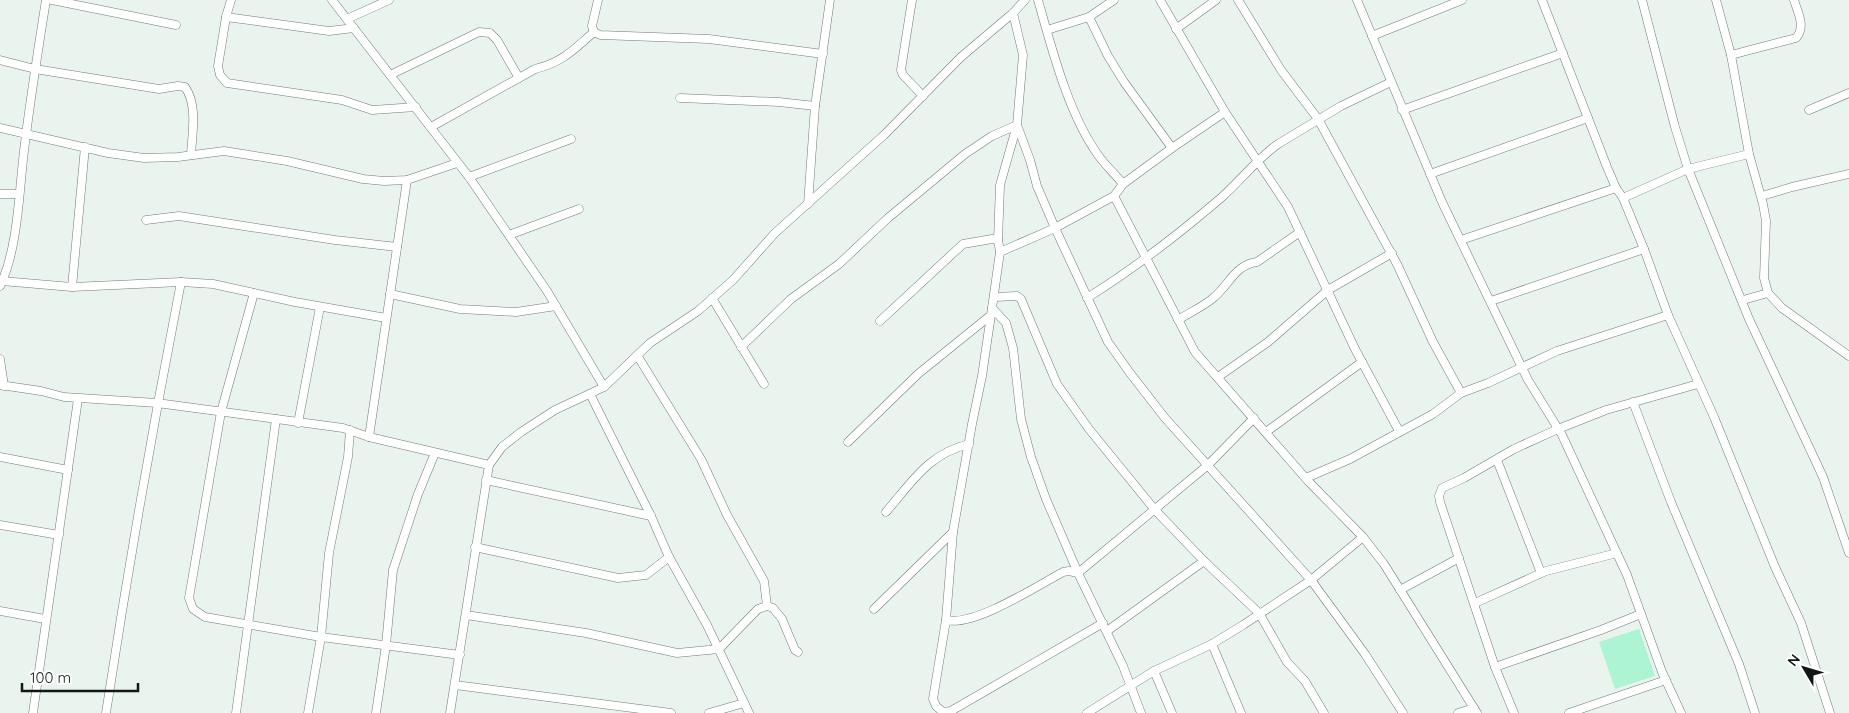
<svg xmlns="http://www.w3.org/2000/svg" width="1849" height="713" font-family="Quicksand,sans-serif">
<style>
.green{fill:#adf4d3}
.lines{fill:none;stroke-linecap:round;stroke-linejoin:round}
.street-casing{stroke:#727c77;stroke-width:9}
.street{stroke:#fff;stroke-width:8}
</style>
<rect width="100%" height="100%" fill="#e9f4ee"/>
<path class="green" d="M1639 629 1655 676 1615 689 1599 642Z"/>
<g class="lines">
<g class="street-casing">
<g id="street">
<path d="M52 0 176 25"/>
<path d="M231 0 226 17 218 66 220 75 227 83 342 100 372 110 416 107"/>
<path d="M332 0 469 177 547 291 604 387"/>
<path d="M598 0 592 26 594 32 600 35 709 39 823 54"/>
<path d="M912 0 901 70 903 75 923 96"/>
<path d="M1038 0C1052 49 1068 113 1098 155 1105 165 1115 174 1123 184"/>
<path d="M1114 0 1089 17 1108 56 1124 82 1172 148"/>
<path d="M1160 0 1225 112 1288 207 1355 349 1399 431"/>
<path d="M1238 0 1281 70 1318 119 1397 264 1433 342 1461 393"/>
<path d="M1357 0 1442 202 1528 380 1562 435 1627 575 1662 672 1681 713"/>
<path d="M1542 0 1607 167 1616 188 1623 198 1644 249 1668 315 1714 417 1775 567 1801 623 1830 713"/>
<path d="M1642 0 1675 127 1688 169 1749 319 1823 477 1849 553"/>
<path d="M1716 0 1731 55 1749 154 1763 204 1766 221 1764 278 1768 293"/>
<path d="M1013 13 1023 55 1017 125 1000 185 998 240 1000 252 992 308 1006 323 1013 348 1021 419 1031 457 1046 499 1078 573 1123 666 1141 713"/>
<path d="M226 17 329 31 354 28"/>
<path d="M347 19 389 0"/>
<path d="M1176 29 1216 0"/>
<path d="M1047 30 1089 17"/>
<path d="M1372 36 1462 0"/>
<path d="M1731 55 1796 38C1806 27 1798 13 1794 0"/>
<path d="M0 60 35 69 159 89 178 86 185 87C198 105 192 134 191 155"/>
<path d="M390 75 479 32 490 33 497 40 519 78"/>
<path d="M680 98 779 102 815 106"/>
<path d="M1402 110 1563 53"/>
<path d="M1809 110 1849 93"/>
<path d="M431 127 535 69C563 62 573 50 594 32"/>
<path d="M0 128 108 153 144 158 178 157 224 151 287 161 363 179 384 181 407 180 457 163"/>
<path d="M1430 174 1588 118"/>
<path d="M469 177 571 139"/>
<path d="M0 194H19"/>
<path d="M1114 196 1195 352 1309 482 1363 537 1384 564 1477 713"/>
<path d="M1762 196 1792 187 1849 174"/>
<path d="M1623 198 1688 169 1749 154"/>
<path d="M808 204 815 106 830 0"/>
<path d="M146 220 179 216 335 240 397 247"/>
<path d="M509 235 579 209"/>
<path d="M1461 240 1616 188"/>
<path d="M1000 252 1055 228 1114 196 1123 184 1172 148 1225 112"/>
<path d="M2 281 72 287 181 282"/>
<path d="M0 286C18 249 19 192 24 151 30 100 38 50 46 0"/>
<path d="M72 287 85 147"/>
<path d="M254 293 221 412 189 598 193 609 205 617 321 637 460 655"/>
<path d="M390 294 460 309 516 312 556 306"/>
<path d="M994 297 1017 296 1021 299 1057 384 1089 429 1155 510 1204 561 1259 613 1287 662 1305 681 1324 713"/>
<path d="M712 298 764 384"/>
<path d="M1087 298C1135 268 1179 234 1222 197 1241 180 1257 159 1278 144L1341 106 1391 82"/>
<path d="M1743 300 1768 293 1782 308 1849 356"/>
<path d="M1491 301 1644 249"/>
<path d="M992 308 982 376 972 424 953 532 946 620 933 699 936 706 943 712 951 711 1103 623"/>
<path d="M1178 320C1189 313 1202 307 1212 299 1229 286 1234 265 1257 262L1300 232"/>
<path d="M880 321 963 244 992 239 998 240"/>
<path d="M741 347 791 299 839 264 888 218 965 154 992 136 1017 125 1030 160 1037 186 1055 228 1108 342 1130 373 1165 418 1311 580 1365 654 1403 713"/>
<path d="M637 355 701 459 727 515 764 581 767 606"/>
<path d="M0 359 4 386"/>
<path d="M1218 377 1268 342 1328 290 1392 253"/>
<path d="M0 385 41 391 64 397 157 403 343 428 369 437 489 465 502 447 521 432 555 410 604 387 650 343 698 311 733 280 775 233 884 135 961 57 1013 13 1025 0"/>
<path d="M590 394 651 516 669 557 707 625 749 713"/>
<path d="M1633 402 1671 502 1739 664 1755 713"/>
<path d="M298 423 320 307"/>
<path d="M1266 432 1362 362"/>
<path d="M369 437 407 180"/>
<path d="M848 442 918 374 991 315"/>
<path d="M0 457 68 470"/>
<path d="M1497 460 1541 573"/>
<path d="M1306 478 1350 459 1433 414 1461 393 1488 383 1557 351 1668 315"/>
<path d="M486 480 651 516"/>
<path d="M886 512C912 482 928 454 969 444"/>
<path d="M0 525 59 535"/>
<path d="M475 547 618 578 646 575 669 557"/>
<path d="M1400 590 1459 558"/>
<path d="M1475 603 1546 571 1617 553"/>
<path d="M874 609 953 532"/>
<path d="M0 611 45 619"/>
<path d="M466 615 586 633 677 653 719 649 758 609 767 606 773 608 782 619 795 650 798 652"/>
<path d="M946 620C974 627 1037 586 1063 572L1069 571 1078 573 1208 465 1254 418"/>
<path d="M1107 631 1204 561"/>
<path d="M1212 644 1241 713"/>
<path d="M1495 667 1601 630 1641 614"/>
<path d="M1154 671 1172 713"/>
<path d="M455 685 671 713"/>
<path d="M33 713 78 399"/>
<path d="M106 713C128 569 153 425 181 282L213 284 295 302 386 318"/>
<path d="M236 713 276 419"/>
<path d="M308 713 321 637 329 553 348 457 350 430"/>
<path d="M376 713 386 645 393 570 418 494 435 453"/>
<path d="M450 713 489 465"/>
<path d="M709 713 744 703"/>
<path d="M1087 713 1154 671 1212 644 1243 625 1311 580 1363 537"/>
<path d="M1458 713 1474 708"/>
<path d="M1514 713 1495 667 1440 502 1439 496 1442 488 1464 478 1514 449 1558 429 1606 410 1698 384"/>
<path d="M1569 713 1666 680"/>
</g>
</g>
<use href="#street" class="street"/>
</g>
<g transform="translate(1804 668) rotate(308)" stroke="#ffffff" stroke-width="4" paint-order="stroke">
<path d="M0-4L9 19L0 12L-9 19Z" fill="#121614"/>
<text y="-8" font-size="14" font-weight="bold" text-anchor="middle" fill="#121614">N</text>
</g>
<path d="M22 683v8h116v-8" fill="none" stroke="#121614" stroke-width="2.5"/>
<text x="30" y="683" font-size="15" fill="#121614" stroke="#ffffff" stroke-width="4" paint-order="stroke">100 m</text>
</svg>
